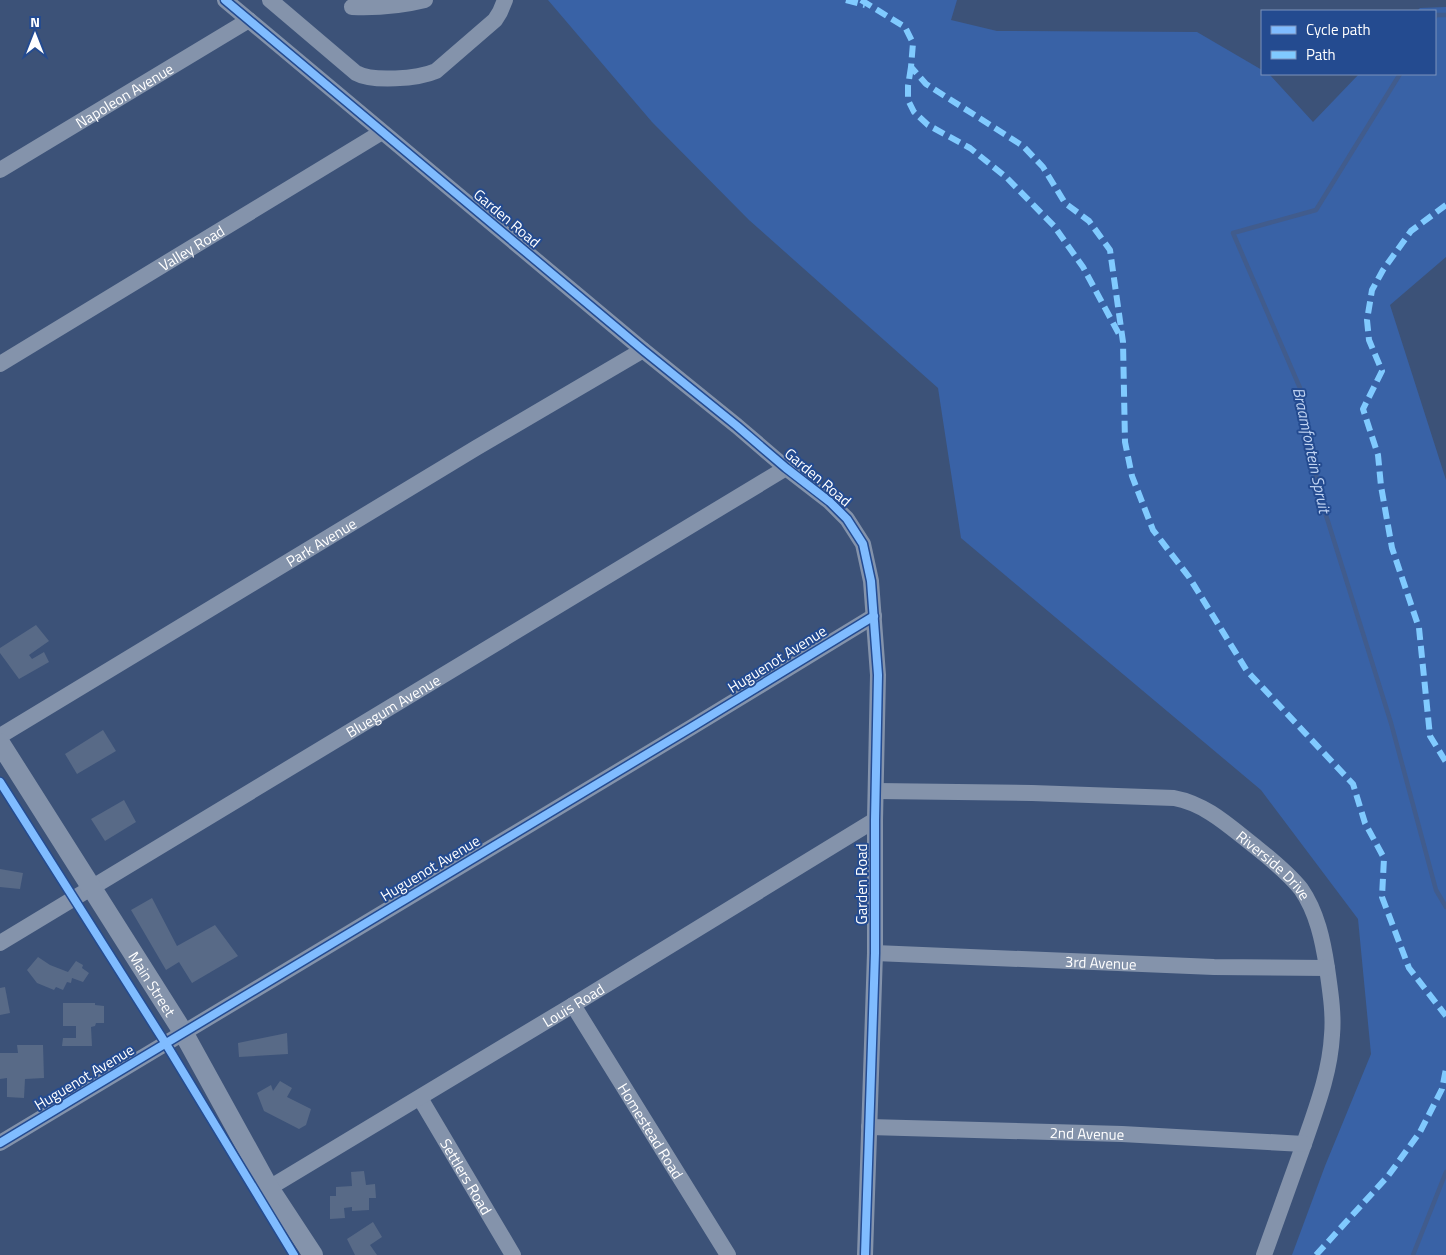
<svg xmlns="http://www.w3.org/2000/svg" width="1446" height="1255" font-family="'Titillium Web',sans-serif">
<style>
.green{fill:#3962a6}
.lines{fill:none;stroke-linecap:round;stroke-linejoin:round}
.stream{stroke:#415c8d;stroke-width:4.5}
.building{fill:#586a87}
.minor{stroke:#8493ab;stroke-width:16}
.tertiary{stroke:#8493ab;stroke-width:20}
.quiet{stroke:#80caff;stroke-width:6;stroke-dasharray:12 6;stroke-linecap:butt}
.cycleway-casing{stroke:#244b90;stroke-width:11}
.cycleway{stroke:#80bcff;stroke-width:8}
.labels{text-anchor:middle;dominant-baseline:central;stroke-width:4;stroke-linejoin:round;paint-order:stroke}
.street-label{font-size:15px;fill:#fff;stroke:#244b90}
.water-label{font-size:16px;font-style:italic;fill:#c1d4f3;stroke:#244b90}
</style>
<rect width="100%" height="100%" fill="#3c5278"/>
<path class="green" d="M548 0H957L951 20 997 31 1197 32 1262 70V74H1269L1313 122 1359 74H1435V11H1417L1420 8 1446 7V257L1390 305 1446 480V1255H1292L1325 1166 1371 1054 1358 919 1261 790 961 538 938 388 749 220 652 122Z"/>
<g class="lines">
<g class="stream">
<path d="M1435 17 1436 15H1446"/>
<path d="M1400 74 1316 210 1233 233 1300 388 1320 496 1391 723 1436 890 1446 907"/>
<path d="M1413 1255 1446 1172"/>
</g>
</g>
<g class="building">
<path d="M36 625 49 641 29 655 32 659 44 652 49 662 19 679 0 653V648Z"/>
<path d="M103 730 116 751 77 774 65 754Z"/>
<path d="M124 800 136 822 105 841 91 819Z"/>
<path d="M0 869 23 873 20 889 0 887Z"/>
<path d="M152 898 177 946 215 925 238 956 192 983 179 962 166 970 131 910Z"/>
<path d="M38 957 50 965 68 972 76 961 83 965 82 968 89 973 83 982 72 978 71 983 67 982 63 990 56 987 54 990 37 983 27 970Z"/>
<path d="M5 987 10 1013 0 1015V988Z"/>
<path d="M63 1003H95V1005L104 1006V1023H96L95 1026 91 1027 92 1046H62L63 1038H76V1026H63Z"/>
<path d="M287 1033 288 1054 239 1057 238 1043Z"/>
<path d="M17 1045H43L44 1078 25 1079 24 1098 7 1097V1078L0 1079V1053H18Z"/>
<path d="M280 1081 292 1088 287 1097 311 1109 306 1125 299 1129 264 1111 257 1093 271 1085 273 1091Z"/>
<path d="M364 1171 366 1185 375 1184 376 1198H369V1210L352 1211V1207L344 1208 345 1218 330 1219V1196H336V1187L352 1186 351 1172Z"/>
<path d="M373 1222 382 1237 370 1245 377 1255H355L347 1239Z"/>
</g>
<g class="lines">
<g class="minor">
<path d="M225 0 643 350 737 426 786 468 830 502 847 519 863 544 871 581 878 675 875 820V953L865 1255"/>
<path d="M270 0 356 73C372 82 418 79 436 71L495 20 500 12 505 0"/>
<path d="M352 7C377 8 401 6 425 0"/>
<path id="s1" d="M0 170 249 20"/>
<path id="s2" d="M0 364 382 132"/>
<path id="s3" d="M0 736 476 448 643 350"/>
<path id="s4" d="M877 791 1032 793 1174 798C1207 804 1231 828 1257 848 1272 860 1289 874 1301 889 1317 912 1323 941 1327 968 1330 990 1334 1013 1332 1035 1330 1072 1317 1106 1305 1141 1291 1179 1278 1217 1264 1255"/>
<path id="s5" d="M0 943 786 468"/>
<path id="s6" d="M875 953 1214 967 1327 968"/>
<path id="s7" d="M573 1005 728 1255"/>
<path id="s8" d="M420 1098 513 1255"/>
<path id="s9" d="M869 1127 1122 1134 1304 1144"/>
<path d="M0 1143 692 727 874 616"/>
<path id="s10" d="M269 1188 573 1005 875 820"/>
</g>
<path class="tertiary" id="s11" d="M0 743 183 1032 269 1188 313 1255"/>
<g class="quiet">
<path d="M846 0 865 5"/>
<path d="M861 0 905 27 913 43 911 67 926 84 1023 146 1043 167 1065 203 1089 221 1110 250 1123 342 1125 442 1132 476 1153 530 1189 577 1247 671 1353 784 1365 823 1384 858 1382 897 1409 968 1446 1016"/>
<path d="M911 67 908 86V100L914 112 928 125 970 148 1006 177 1054 226 1083 267 1120 336"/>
<path d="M1446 205 1411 231 1383 270 1372 290 1367 320 1369 340 1382 371 1363 409 1378 455 1381 486 1392 548 1419 628 1430 736 1446 762"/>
<path d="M1316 1255 1388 1176 1420 1132 1442 1089 1446 1069"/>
</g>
<g class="cycleway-casing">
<g id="cycleway">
<path d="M225 0 643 350 737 426 786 468 830 502 847 519 863 544 871 581 878 675 875 820V953L865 1255"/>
<path d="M0 782 166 1044 294 1255"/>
<path d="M0 1143 692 727 874 616"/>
</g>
</g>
<use href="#cycleway" class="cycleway"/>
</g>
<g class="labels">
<g class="street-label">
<text stroke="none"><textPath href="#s1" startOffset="145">Napoleon Avenue</textPath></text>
<text transform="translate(507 218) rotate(40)">Garden Road</text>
<text stroke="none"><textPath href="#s2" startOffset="224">Valley Road</textPath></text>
<text transform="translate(818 477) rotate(40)">Garden Road</text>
<text stroke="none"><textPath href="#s3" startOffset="375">Park Avenue</textPath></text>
<text transform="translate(777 659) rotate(-32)">Huguenot Avenue</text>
<text stroke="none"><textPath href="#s5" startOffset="459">Bluegum Avenue</textPath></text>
<text stroke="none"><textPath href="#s4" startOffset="419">Riverside Drive</textPath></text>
<text transform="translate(430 868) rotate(-31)">Huguenot Avenue</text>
<text transform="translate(861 884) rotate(-90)">Garden Road</text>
<text stroke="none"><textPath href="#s6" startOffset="226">3rd Avenue</textPath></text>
<text stroke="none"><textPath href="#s11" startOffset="285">Main Street</textPath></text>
<text stroke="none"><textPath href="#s10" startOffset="355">Louis Road</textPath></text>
<text transform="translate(84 1077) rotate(-31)">Huguenot Avenue</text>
<text stroke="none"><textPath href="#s7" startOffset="148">Homestead Road</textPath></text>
<text stroke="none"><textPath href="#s9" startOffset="218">2nd Avenue</textPath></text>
<text stroke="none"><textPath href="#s8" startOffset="91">Settlers Road</textPath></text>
</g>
<g class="water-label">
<text transform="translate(1312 450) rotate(78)">Braamfontein Spruit</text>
</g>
</g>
<rect x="1261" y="10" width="175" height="65" fill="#244b90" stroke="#7c93bc"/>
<rect x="1271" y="26" width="25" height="8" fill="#80bcff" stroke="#7c93bc"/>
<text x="1306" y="35" font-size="15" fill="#ffffff">Cycle path</text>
<rect x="1271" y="51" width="25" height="8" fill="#80caff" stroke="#7c93bc"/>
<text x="1306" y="60" font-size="15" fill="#ffffff">Path</text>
<g transform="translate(35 35)" stroke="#244b90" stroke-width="4" paint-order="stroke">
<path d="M0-4L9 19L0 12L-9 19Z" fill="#ffffff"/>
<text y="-8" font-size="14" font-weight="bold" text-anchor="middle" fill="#ffffff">N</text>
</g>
</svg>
